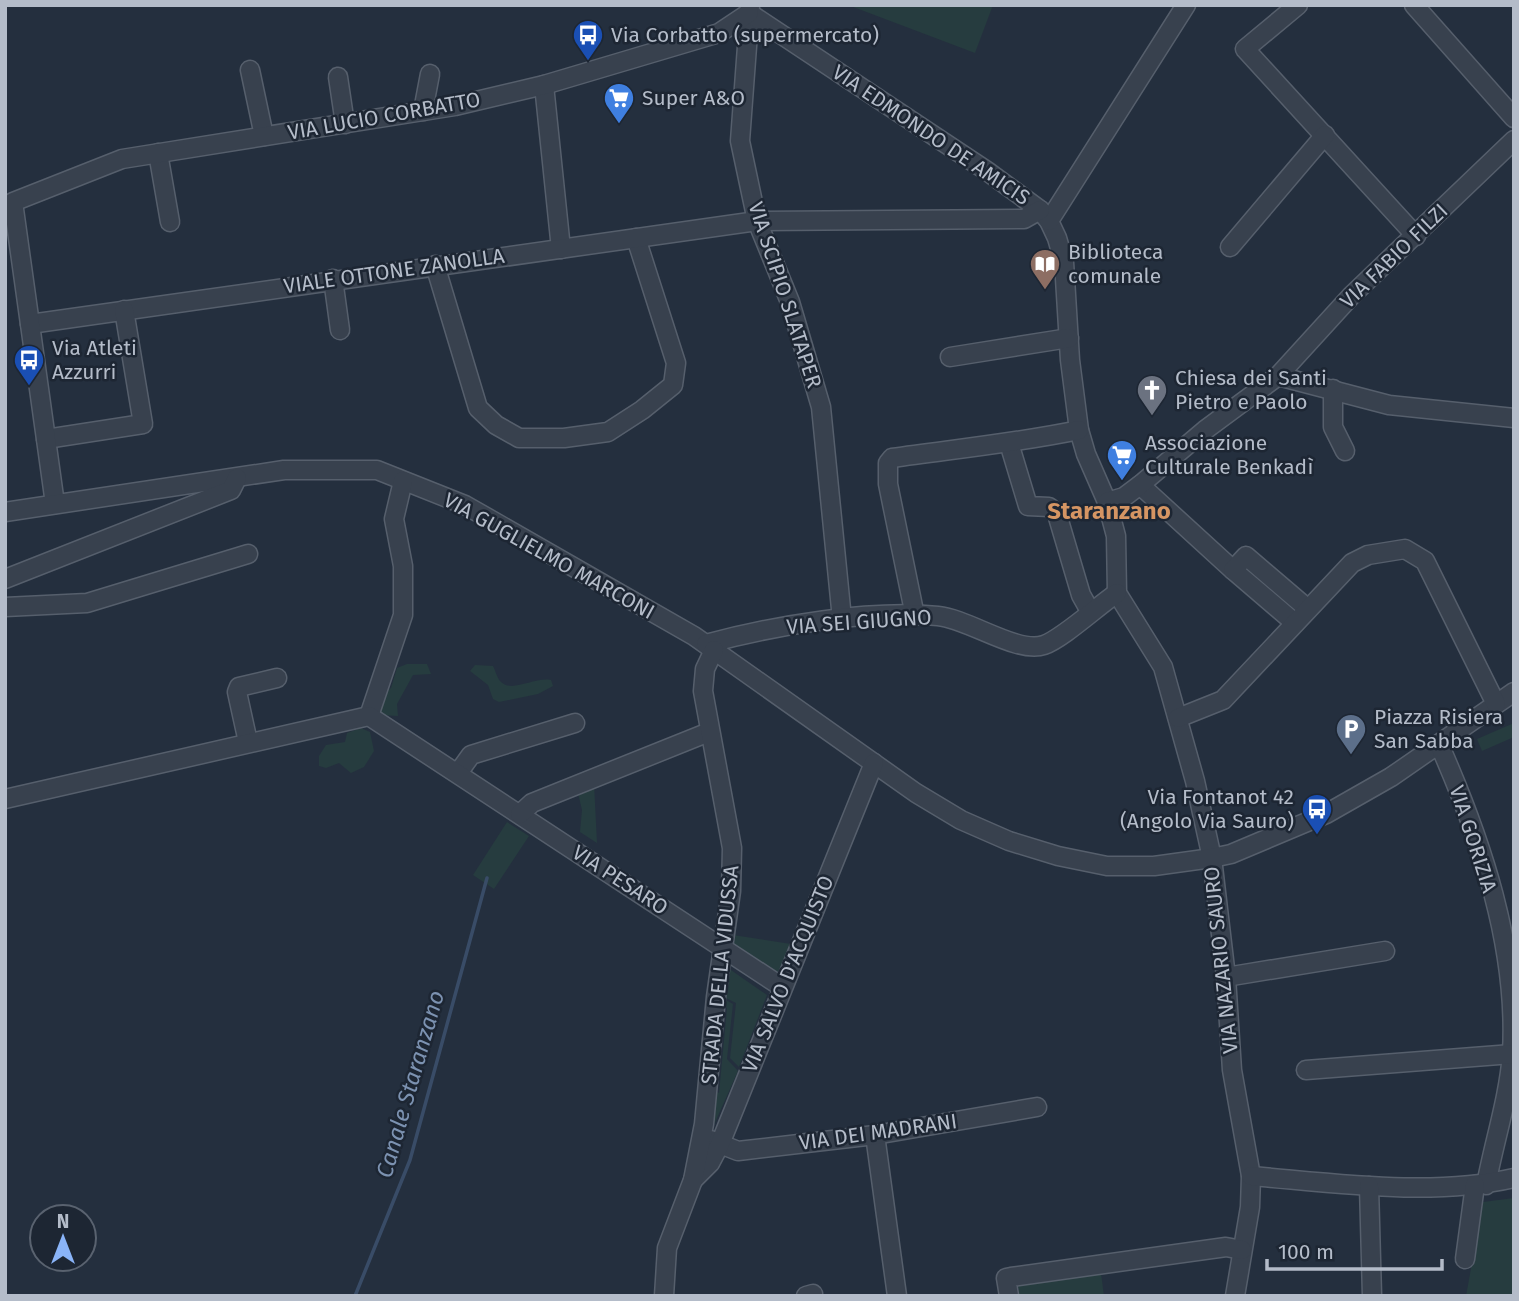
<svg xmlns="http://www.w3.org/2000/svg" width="1519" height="1301" font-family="'Fira Sans',sans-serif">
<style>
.green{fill:#263c3f}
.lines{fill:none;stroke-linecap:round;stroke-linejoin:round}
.stream{stroke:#394c67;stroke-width:3.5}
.minor-casing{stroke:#565f6c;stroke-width:21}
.minor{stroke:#38414e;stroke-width:18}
.labels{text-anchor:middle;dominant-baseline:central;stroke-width:5;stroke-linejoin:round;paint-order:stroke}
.poi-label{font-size:21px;fill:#b4bcc9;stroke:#1d2633;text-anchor:start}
.street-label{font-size:21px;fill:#b4bcc9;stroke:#1d2633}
.water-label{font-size:23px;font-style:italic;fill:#7c92b1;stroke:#1d2633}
.quarter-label{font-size:24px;font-weight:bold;fill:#d59563;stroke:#1d2633}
</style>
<rect width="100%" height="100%" fill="#242f3e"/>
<g class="green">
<path d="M848 5H993L975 53Z"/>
<path d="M407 664H427L431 674 413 675 397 704 398 716 379 715 383 693 391 688 397 668Z"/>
<path d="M475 665 493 666C496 672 497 678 501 682 512 693 534 677 551 680L553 686 538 694 499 702 493 699 488 685 470 671Z"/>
<path d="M1514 723V737L1482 751 1477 739Z"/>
<path d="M361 728 370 732 374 751 364 767 351 773 339 763 326 768 319 766V756L326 745 345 742 347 733Z"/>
<path d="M594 783 597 843 580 832 582 810 577 789Z"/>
<path d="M507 822 529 836 494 889 473 875Z"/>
<path d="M733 935 791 944 779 973 734 944Z"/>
<path d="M728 968 767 995 739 1067 730 1058 736 1003 724 997Z"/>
<path d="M724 999 733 1004 727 1059 738 1071 713 1127 711 1125 714 1090 719 1093 727 1008 723 1005Z"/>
<path d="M1514 1198V1296H1466L1483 1202Z"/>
<path d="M1101 1273 1104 1296H1019L1018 1285Z"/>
</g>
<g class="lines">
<path class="stream" d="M355 1296 410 1160 487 878"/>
<g class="minor-casing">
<g id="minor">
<path d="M1298 5 1245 49 1416 236"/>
<path d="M1414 5 1514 118"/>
<path d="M750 6 740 141 757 221 790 302 821 407 842 619"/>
<path d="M749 13 987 171 1040 210 1049 221 1057 238 1064 262 1070 360 1079 430 1086 454 1107 502 1116 536 1117 593 1163 667 1195 781 1212 858 1226 977 1232 1070 1251 1176 1250 1207 1235 1296"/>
<path d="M250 70 264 136"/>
<path d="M338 77 345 124"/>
<path d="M544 85 561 249"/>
<path d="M423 111 430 74"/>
<path d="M158 153 170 222"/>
<path d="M1049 221 1186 5"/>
<path d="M1230 247 1325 135"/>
<path d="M435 265 478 408 496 425 519 438H564L608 432 642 410 673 385 676 363 636 238"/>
<path d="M333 279 340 330"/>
<path d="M30 324 757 221 1024 219 1040 210"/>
<path d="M950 357 1069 338"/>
<path d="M1278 376 1389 405 1514 418"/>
<path d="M1333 389V427L1345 451"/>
<path d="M46 439 143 424 124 310"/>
<path d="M1009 443 1028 506 1049 507 1057 514 1081 595 1090 611"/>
<path d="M1140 485 1233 570"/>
<path d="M1107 502 1124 497 1140 485 1205 430 1278 376 1351 296 1514 140"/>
<path d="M55 504 13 202 122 159 455 106 544 85 719 33 749 13"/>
<path d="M5 512 284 470H377L465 505 694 636 916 793 961 820 1009 841 1058 856 1107 866H1154L1212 858 1231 854 1326 814 1391 777 1514 692"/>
<path d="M5 579 231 490 237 478"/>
<path d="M5 607 87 603 248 554"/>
<path d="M915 616 888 484V463L892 458C955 449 1017 443 1079 430"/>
<path d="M1295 623 1233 570 1246 556 1308 609"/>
<path d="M706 644C772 626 870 609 938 616 969 619 1017 654 1044 645 1062 639 1099 605 1117 593"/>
<path d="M369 716 403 615V566L394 519 403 481"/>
<path d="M1178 718 1223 700 1352 563 1368 555 1405 549 1425 561 1496 704"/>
<path d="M248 742 237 692 239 687 277 678"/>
<path d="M1439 744C1481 839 1518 947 1512 1053 1509 1097 1494 1142 1486 1185"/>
<path d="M458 773 471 755 575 723"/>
<path d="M5 799 369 716 782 987"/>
<path d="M520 814 532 803 709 732"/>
<path d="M1226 977 1385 951"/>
<path d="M1306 1070 1512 1054"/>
<path d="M875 1135 897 1296"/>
<path d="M710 1140 738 1151 875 1135 1037 1107"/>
<path d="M1251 1176C1335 1183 1431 1197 1514 1178"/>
<path d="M693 1180 710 1163 720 1144 874 763"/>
<path d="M1369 1186 1372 1296"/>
<path d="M1465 1259 1475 1185"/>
<path d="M664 1296 667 1248 693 1180 704 1124 716 997 731 891 732 848 703 691 705 669 714 650"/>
<path d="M806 1296 813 1294"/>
<path d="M1009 1296 1006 1278 1011 1277 1226 1247 1242 1250"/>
</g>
</g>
<use href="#minor" class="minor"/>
</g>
<defs>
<g id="bus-pin" transform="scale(1.575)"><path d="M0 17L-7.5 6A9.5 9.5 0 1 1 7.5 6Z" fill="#1a4fb4" stroke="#1d2633"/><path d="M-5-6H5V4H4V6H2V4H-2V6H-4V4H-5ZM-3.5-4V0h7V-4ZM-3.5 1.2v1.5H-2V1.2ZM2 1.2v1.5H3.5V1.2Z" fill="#fff"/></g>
<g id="supermarket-pin" transform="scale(1.575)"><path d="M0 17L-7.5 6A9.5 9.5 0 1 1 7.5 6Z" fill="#3f7fe0" stroke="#1d2633"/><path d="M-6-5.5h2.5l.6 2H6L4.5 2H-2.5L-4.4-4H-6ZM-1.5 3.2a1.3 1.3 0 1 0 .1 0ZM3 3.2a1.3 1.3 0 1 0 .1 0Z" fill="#fff"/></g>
<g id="library-pin" transform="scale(1.575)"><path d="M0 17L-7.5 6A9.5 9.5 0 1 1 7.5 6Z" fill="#8d6e63" stroke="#1d2633"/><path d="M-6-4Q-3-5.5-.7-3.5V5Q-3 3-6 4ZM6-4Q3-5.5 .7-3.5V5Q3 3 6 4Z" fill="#fff"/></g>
<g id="church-pin" transform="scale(1.575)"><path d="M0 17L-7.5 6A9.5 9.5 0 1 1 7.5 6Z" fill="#6b7280" stroke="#1d2633"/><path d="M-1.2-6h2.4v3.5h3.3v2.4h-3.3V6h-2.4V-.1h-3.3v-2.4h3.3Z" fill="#fff"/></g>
<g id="parking-pin" transform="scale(1.575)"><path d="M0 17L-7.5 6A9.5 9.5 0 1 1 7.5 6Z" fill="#5c6f8a" stroke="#1d2633"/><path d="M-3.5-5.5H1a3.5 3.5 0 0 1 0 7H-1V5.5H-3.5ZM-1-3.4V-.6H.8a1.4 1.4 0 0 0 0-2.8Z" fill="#fff"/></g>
</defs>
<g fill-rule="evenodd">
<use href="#bus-pin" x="588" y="35"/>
<use href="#supermarket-pin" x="619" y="98"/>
<use href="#library-pin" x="1045" y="264"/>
<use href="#bus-pin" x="29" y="360"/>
<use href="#church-pin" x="1152" y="390"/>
<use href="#supermarket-pin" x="1122" y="455"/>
<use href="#parking-pin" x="1351" y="729"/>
<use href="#bus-pin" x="1317" y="809"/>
</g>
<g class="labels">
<g class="poi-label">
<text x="611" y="35">Via Corbatto (supermercato)</text>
<text x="642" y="98">Super A&amp;O</text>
<text x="1068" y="252">Biblioteca<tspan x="1068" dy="24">comunale</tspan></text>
<text x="52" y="348">Via Atleti<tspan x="52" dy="24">Azzurri</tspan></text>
<text x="1175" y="378">Chiesa dei Santi<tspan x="1175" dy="24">Pietro e Paolo</tspan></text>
<text x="1145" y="443">Associazione<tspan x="1145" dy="24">Culturale Benkadì</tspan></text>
<text x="1374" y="717">Piazza Risiera<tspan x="1374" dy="24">San Sabba</tspan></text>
<text x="1294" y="797" text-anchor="end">Via Fontanot 42<tspan x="1294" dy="24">(Angolo Via Sauro)</tspan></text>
</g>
<g class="street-label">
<text transform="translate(384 116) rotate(-10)">VIA LUCIO CORBATTO</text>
<text transform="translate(931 135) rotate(34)">VIA EDMONDO DE AMICIS</text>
<text transform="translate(1394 256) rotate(-44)">VIA FABIO FILZI</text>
<text transform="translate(394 271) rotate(-8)">VIALE OTTONE ZANOLLA</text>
<text transform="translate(785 295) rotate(72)">VIA SCIPIO SLATAPER</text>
<text transform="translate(549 556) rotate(29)">VIA GUGLIELMO MARCONI</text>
<text transform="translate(859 622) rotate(-4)">VIA SEI GIUGNO</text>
<text transform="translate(1473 839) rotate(72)">VIA GORIZIA</text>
<text transform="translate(620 880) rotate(33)">VIA PESARO</text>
<text transform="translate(1221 960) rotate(-96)">VIA NAZARIO SAURO</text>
<text transform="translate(788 974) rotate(-68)">VIA SALVO D'ACQUISTO</text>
<text transform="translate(720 975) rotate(-84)">STRADA DELLA VIDUSSA</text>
<text transform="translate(878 1132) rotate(-8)">VIA DEI MADRANI</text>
</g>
<g class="water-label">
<text transform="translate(410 1084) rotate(-74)">Canale Staranzano</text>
</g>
<g class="quarter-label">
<text x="1109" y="511">Staranzano</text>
</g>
</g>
<rect width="1519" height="1301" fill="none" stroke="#b4bcc9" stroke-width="14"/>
<g transform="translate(63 1238)"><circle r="33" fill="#1d2633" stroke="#59626f" stroke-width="2"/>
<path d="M0-5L12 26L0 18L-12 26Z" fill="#8ab4f8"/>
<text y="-10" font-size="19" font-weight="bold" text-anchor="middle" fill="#b4bcc9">N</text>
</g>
<path d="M1267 1259v10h175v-10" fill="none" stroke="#b4bcc9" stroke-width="3.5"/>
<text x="1278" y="1259" font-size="21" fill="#b4bcc9" stroke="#1d2633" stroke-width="5" paint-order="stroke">100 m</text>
</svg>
